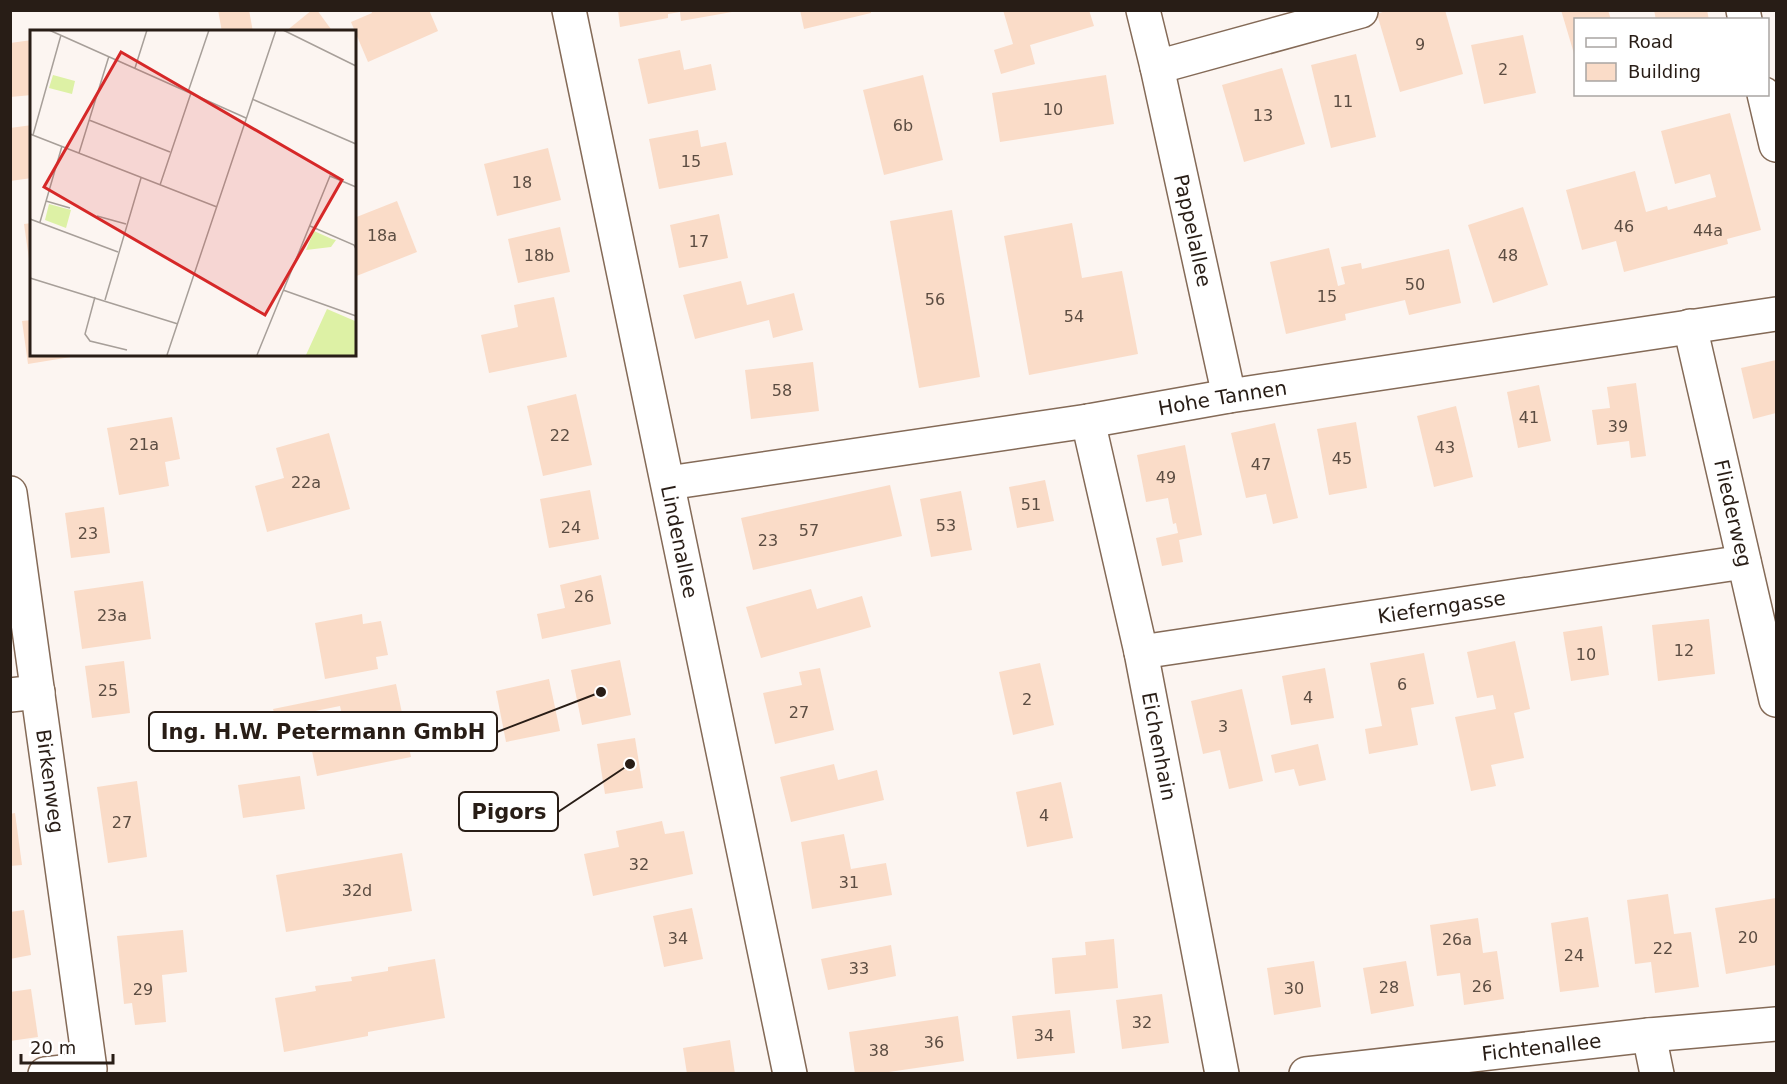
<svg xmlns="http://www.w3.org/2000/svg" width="1787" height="1084" font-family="'DejaVu Sans',sans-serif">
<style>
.building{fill:#fadcc8}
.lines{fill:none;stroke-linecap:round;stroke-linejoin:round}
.minor-casing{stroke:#846a57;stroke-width:36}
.minor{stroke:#fff;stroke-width:33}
.labels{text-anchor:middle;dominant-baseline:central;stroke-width:4.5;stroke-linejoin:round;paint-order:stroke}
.number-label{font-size:16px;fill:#5c4d42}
.street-label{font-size:20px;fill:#281d16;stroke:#fff}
.inset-road{fill:none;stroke:#a79f99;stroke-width:1.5}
.view{fill:#d62828;fill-opacity:0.15;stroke:#d62828;stroke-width:3}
.inset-edge{fill:none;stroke:#281d16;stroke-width:3}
.leader{fill:none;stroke:#281d16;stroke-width:2}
.callout-dot{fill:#281d16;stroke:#fff;stroke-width:2}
.callout{fill:#fff;stroke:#281d16;stroke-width:2}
.callout-label{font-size:21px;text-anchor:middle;font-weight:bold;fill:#281d16}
</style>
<rect width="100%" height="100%" fill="#fcf5f1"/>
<g class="building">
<path d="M218 10H249L253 32H222Z"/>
<path d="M312 10H317L333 32H285Z"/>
<path d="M371 10H429L438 31 368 62 351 22 372 13Z"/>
<path d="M618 10H732V12L681 21 680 12 668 14V18L620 27Z"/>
<path d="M800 10H871V13L804 29Z"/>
<path d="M1003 10H1089L1094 26 1030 45 1035 64 1001 74 994 50 1013 44Z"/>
<path d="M1388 10H1445L1463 74 1400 92 1377 14Z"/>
<path d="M1561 10H1608L1611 20H1576L1575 57Z"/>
<path d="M1654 10H1707L1709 20H1656Z"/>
<path d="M1523 35 1536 93 1484 104 1471 45Z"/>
<path d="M32 40V95L10 97V43Z"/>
<path d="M680 50 684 70 711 64 716 90 648 104 638 59Z"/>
<path d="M1356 54 1376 137 1331 148 1311 65Z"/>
<path d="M1282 68 1305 144 1244 162 1222 85Z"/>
<path d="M923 75 943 160 884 175 863 90Z"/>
<path d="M1106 75 1114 124 1000 142 992 93Z"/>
<path d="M1730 113 1761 230 1727 239 1728 244 1624 272 1616 241 1582 250 1566 190 1635 171 1646 212 1667 206 1668 210 1716 197 1710 174 1675 184 1661 131Z"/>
<path d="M32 125V178L10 181V128Z"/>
<path d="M698 130 701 147 726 142 733 175 659 189 649 139Z"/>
<path d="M548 148 561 200 497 216 484 164Z"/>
<path d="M397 201 417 252 354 277V218Z"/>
<path d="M1523 207 1548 285 1493 303 1468 225Z"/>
<path d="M952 210 980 377 919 388 890 221Z"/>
<path d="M719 214 728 258 679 268 670 225Z"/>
<path d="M32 223V266H30L24 224Z"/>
<path d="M1072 223 1082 278 1122 271 1138 354 1029 375 1004 236Z"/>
<path d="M560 227 570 272 518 283 508 239Z"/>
<path d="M1329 248 1338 286 1345 284 1341 267 1361 263 1362 269 1449 249 1461 303 1409 315 1405 300 1345 314 1346 320 1286 334 1270 262Z"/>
<path d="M741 281 747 305 794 293 803 330 773 338 769 320 695 339 683 295Z"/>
<path d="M554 297 567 357 489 373 481 335 518 327 514 305Z"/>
<path d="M32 320V354L83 355 28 364 22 321Z"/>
<path d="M1776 360V413L1753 419 1741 368Z"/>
<path d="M813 362 819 411 751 419 745 370Z"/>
<path d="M1636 383 1646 456 1631 458 1629 441 1597 445 1592 410 1610 408 1607 387Z"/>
<path d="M1539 385 1551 441 1518 448 1507 392Z"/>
<path d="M576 394 592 465 543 476 527 406Z"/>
<path d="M1456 406 1473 477 1434 487 1417 416Z"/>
<path d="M172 417 180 459 165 462 169 486 119 495 107 428Z"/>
<path d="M1356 422 1367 488 1329 495 1317 429Z"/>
<path d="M1275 423 1298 518 1273 524 1266 494 1246 498 1231 433Z"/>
<path d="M329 433 350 509 267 532 255 486 284 478 276 448Z"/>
<path d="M1185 445 1202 535 1179 540 1183 562 1162 566 1156 538 1178 533 1176 523 1173 524 1168 498 1146 502 1137 455Z"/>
<path d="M1045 480 1054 521 1017 528 1009 487Z"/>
<path d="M890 485 902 536 753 570 741 518Z"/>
<path d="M590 490 599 539 549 548 540 499Z"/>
<path d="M961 491 972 550 931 557 920 499Z"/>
<path d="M104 507 110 553 71 558 65 513Z"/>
<path d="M601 575 611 624 542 639 537 614 565 608 560 585Z"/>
<path d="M143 581 151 639 82 649 74 591Z"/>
<path d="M811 589 817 609 862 596 871 627 761 658 746 607Z"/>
<path d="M362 614 363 624 381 621 388 655 376 657 378 669 325 679 315 623Z"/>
<path d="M1709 619 1715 674 1658 681 1652 625Z"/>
<path d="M1602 626 1609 675 1571 681 1563 632Z"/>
<path d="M1515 641 1530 709 1514 713 1524 758 1491 765 1496 786 1471 791 1455 717 1496 709 1493 695 1477 698 1467 652Z"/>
<path d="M1424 653 1434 704 1411 708 1418 745 1369 754 1365 729 1382 726 1370 663Z"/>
<path d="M620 660 631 715 582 725 571 670Z"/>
<path d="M124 661 130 713 92 718 85 666Z"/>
<path d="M1040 663 1054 725 1013 735 999 672Z"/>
<path d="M820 668 834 730 775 744 763 693 802 685 799 672Z"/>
<path d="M1325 668 1334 718 1291 725 1282 676Z"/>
<path d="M549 679 560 731 506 742 496 691Z"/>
<path d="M396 684 411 757 317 776 308 731 344 724 340 706 276 719 273 709Z"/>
<path d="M1242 689 1263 781 1229 789 1220 750 1203 754 1191 701Z"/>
<path d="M635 738 643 788 605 794 597 744Z"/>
<path d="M1318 744 1326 780 1299 786 1294 769 1275 773 1271 755Z"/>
<path d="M834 764 838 780 877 770 884 800 791 822 780 777Z"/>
<path d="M300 776 305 809 243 818 238 785Z"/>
<path d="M137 781 147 857 108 863 97 787Z"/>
<path d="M1061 782 1073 838 1027 847 1016 792Z"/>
<path d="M15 813 22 865 10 866V814Z"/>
<path d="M662 821 665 834 684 831 693 874 593 896 584 854 619 847 616 831Z"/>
<path d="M844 834 851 869 886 863 892 895 812 909 801 842Z"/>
<path d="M402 853 412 911 286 932 276 875Z"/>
<path d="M1668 894 1674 934 1691 932 1699 987 1655 993 1651 962 1635 964 1627 900Z"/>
<path d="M1776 898V965L1726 974 1715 908Z"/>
<path d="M692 908 703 959 664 967 653 916Z"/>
<path d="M24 910 31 955 10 959V912Z"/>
<path d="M1588 917 1599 987 1560 992 1551 923Z"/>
<path d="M1478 918 1483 953 1497 951 1504 999 1464 1005 1460 973 1437 976 1430 925Z"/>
<path d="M183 930 187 972 162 975 166 1022 135 1025 132 1003 124 1004 117 936Z"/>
<path d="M1114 939 1118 988 1055 994 1052 958 1086 955 1085 942Z"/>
<path d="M891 945 896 976 828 990 821 959Z"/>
<path d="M435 959 445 1018 368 1032V1036L284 1052 275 998 316 991 315 986 352 981 351 977 388 971V967Z"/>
<path d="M1314 961 1321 1007 1274 1015 1267 968Z"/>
<path d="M1406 961 1414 1006 1371 1014 1363 968Z"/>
<path d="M31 989 38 1037 10 1041V992Z"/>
<path d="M1162 994 1169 1043 1122 1049 1116 1000Z"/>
<path d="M1070 1010 1075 1053 1017 1059 1012 1016Z"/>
<path d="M958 1016 964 1061 875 1074H855L849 1032Z"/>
<path d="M730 1040 735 1074H687L683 1048Z"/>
</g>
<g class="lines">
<g class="minor-casing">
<g id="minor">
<path id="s1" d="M569 10 790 1074"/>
<path id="s2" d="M1143 10 1157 67 1229 396"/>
<path d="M1743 10 1745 20"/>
<path d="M1157 67 1361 11"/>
<path d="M1764 94 1776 145"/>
<path id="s3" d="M1690 326 1776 700"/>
<path id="s4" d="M1088 421 1141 652 1222 1074"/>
<path id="s5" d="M668 483 1088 421 1229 396 1776 314"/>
<path id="s6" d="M10 493 90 1069 45 1074"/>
<path id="s7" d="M1141 652 1744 562"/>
<path d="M10 695 38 692"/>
<path d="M1649 1035 1657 1074"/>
<path id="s8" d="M1306 1074 1649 1035 1776 1024"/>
</g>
</g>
<use href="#minor" class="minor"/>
</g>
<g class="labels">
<g class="number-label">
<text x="1420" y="44">9</text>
<text x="1503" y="69">2</text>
<text x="1343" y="101">11</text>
<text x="1053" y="109">10</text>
<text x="1263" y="115">13</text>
<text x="903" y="125">6b</text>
<text x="691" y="161">15</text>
<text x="522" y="182">18</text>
<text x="1624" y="226">46</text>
<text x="1708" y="230">44a</text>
<text x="382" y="235">18a</text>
<text x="699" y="241">17</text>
<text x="539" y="255">18b</text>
<text x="1508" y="255">48</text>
<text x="1415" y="284">50</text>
<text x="1327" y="296">15</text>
<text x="935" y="299">56</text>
<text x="1074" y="316">54</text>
<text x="782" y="390">58</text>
<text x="1529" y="417">41</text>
<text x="1618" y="426">39</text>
<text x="560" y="435">22</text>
<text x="144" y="444">21a</text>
<text x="1445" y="447">43</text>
<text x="1342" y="458">45</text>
<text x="1261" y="464">47</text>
<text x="1166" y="477">49</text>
<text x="306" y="482">22a</text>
<text x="1031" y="504">51</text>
<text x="946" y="525">53</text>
<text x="571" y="527">24</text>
<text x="809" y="530">57</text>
<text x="88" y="533">23</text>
<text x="768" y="540">23</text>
<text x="584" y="596">26</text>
<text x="112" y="615">23a</text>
<text x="1684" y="650">12</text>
<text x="1586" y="654">10</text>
<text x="1402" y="684">6</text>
<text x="108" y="690">25</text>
<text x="1308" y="697">4</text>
<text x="1027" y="699">2</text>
<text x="799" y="712">27</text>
<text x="1223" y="726">3</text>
<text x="1044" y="815">4</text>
<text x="122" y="822">27</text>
<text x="639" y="864">32</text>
<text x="849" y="882">31</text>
<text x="357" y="890">32d</text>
<text x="1748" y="937">20</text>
<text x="678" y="938">34</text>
<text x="1457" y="939">26a</text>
<text x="1663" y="948">22</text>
<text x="1574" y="955">24</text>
<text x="859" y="968">33</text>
<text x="1482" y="986">26</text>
<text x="1389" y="987">28</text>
<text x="1294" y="988">30</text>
<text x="143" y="989">29</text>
<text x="1142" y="1022">32</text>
<text x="1044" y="1035">34</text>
<text x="934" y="1042">36</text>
<text x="879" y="1050">38</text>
</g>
<g class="street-label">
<text stroke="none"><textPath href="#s2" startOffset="226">Pappelallee</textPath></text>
<text stroke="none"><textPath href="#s5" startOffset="561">Hohe Tannen</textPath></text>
<text stroke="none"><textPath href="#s3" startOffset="192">Fliederweg</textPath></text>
<text stroke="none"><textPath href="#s1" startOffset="543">Lindenallee</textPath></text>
<text stroke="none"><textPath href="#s7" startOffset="304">Kieferngasse</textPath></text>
<text stroke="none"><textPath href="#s4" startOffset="333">Eichenhain</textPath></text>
<text stroke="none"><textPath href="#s6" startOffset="291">Birkenweg</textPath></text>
<text stroke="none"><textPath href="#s8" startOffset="237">Fichtenallee</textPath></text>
</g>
</g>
<g transform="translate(30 30)">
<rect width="326" height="326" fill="#fcf5f1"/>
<path d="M23 45 45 51 42 64 19 58ZM19 174 41 180 36 198 15 190ZM284 201 302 209 306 210 301 217 276 220ZM297 279 325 291V325H276Z" fill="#ddf1a5"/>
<path class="inset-road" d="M19 0 216 88M253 0 326 36M105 38 117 0M158 62 179 0M222 69 326 114M59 90 140 122M0 104 187 177M3 105 31 5M49 123 79 26M130 155 161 63M16 171 40 178M67 186 96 194M0 189 88 222M10 192 32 116M280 196 324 215 326 219M0 248 148 294M253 260 326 286M65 267 55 304 60 311 97 320M75 270 111 148M137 325 246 0M227 325 300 146 326 157"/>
<path class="view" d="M91 22 312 150 235 285 14 157Z"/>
<rect width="326" height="326" class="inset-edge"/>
</g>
<path class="leader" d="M601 692L497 732M630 764L558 812"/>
<g class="callout-dot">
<circle cx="601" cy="692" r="6"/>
<circle cx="630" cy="764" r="6"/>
</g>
<g class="callout">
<rect x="149" y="712" width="348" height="39" rx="6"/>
<rect x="459" y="792" width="99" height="39" rx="6"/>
</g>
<g class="callout-label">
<text x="323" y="739">Ing. H.W. Petermann GmbH</text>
<text x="509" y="819">Pigors</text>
</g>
<rect width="1787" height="1084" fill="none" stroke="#281d16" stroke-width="24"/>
<rect x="1574" y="18" width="195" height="78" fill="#ffffff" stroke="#a9a5a2" stroke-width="1.5"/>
<rect x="1586" y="38" width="30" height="9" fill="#ffffff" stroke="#a9a5a2" stroke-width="1.5"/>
<text x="1628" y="48" font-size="18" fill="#281d16">Road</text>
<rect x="1586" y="63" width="30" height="18" fill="#fadcc8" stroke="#a9a5a2" stroke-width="1.5"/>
<text x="1628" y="78" font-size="18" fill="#281d16">Building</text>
<path d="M21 1054v9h92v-9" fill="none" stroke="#281d16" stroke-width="3"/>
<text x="30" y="1054" font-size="18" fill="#281d16" stroke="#ffffff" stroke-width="4.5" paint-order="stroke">20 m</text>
</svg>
